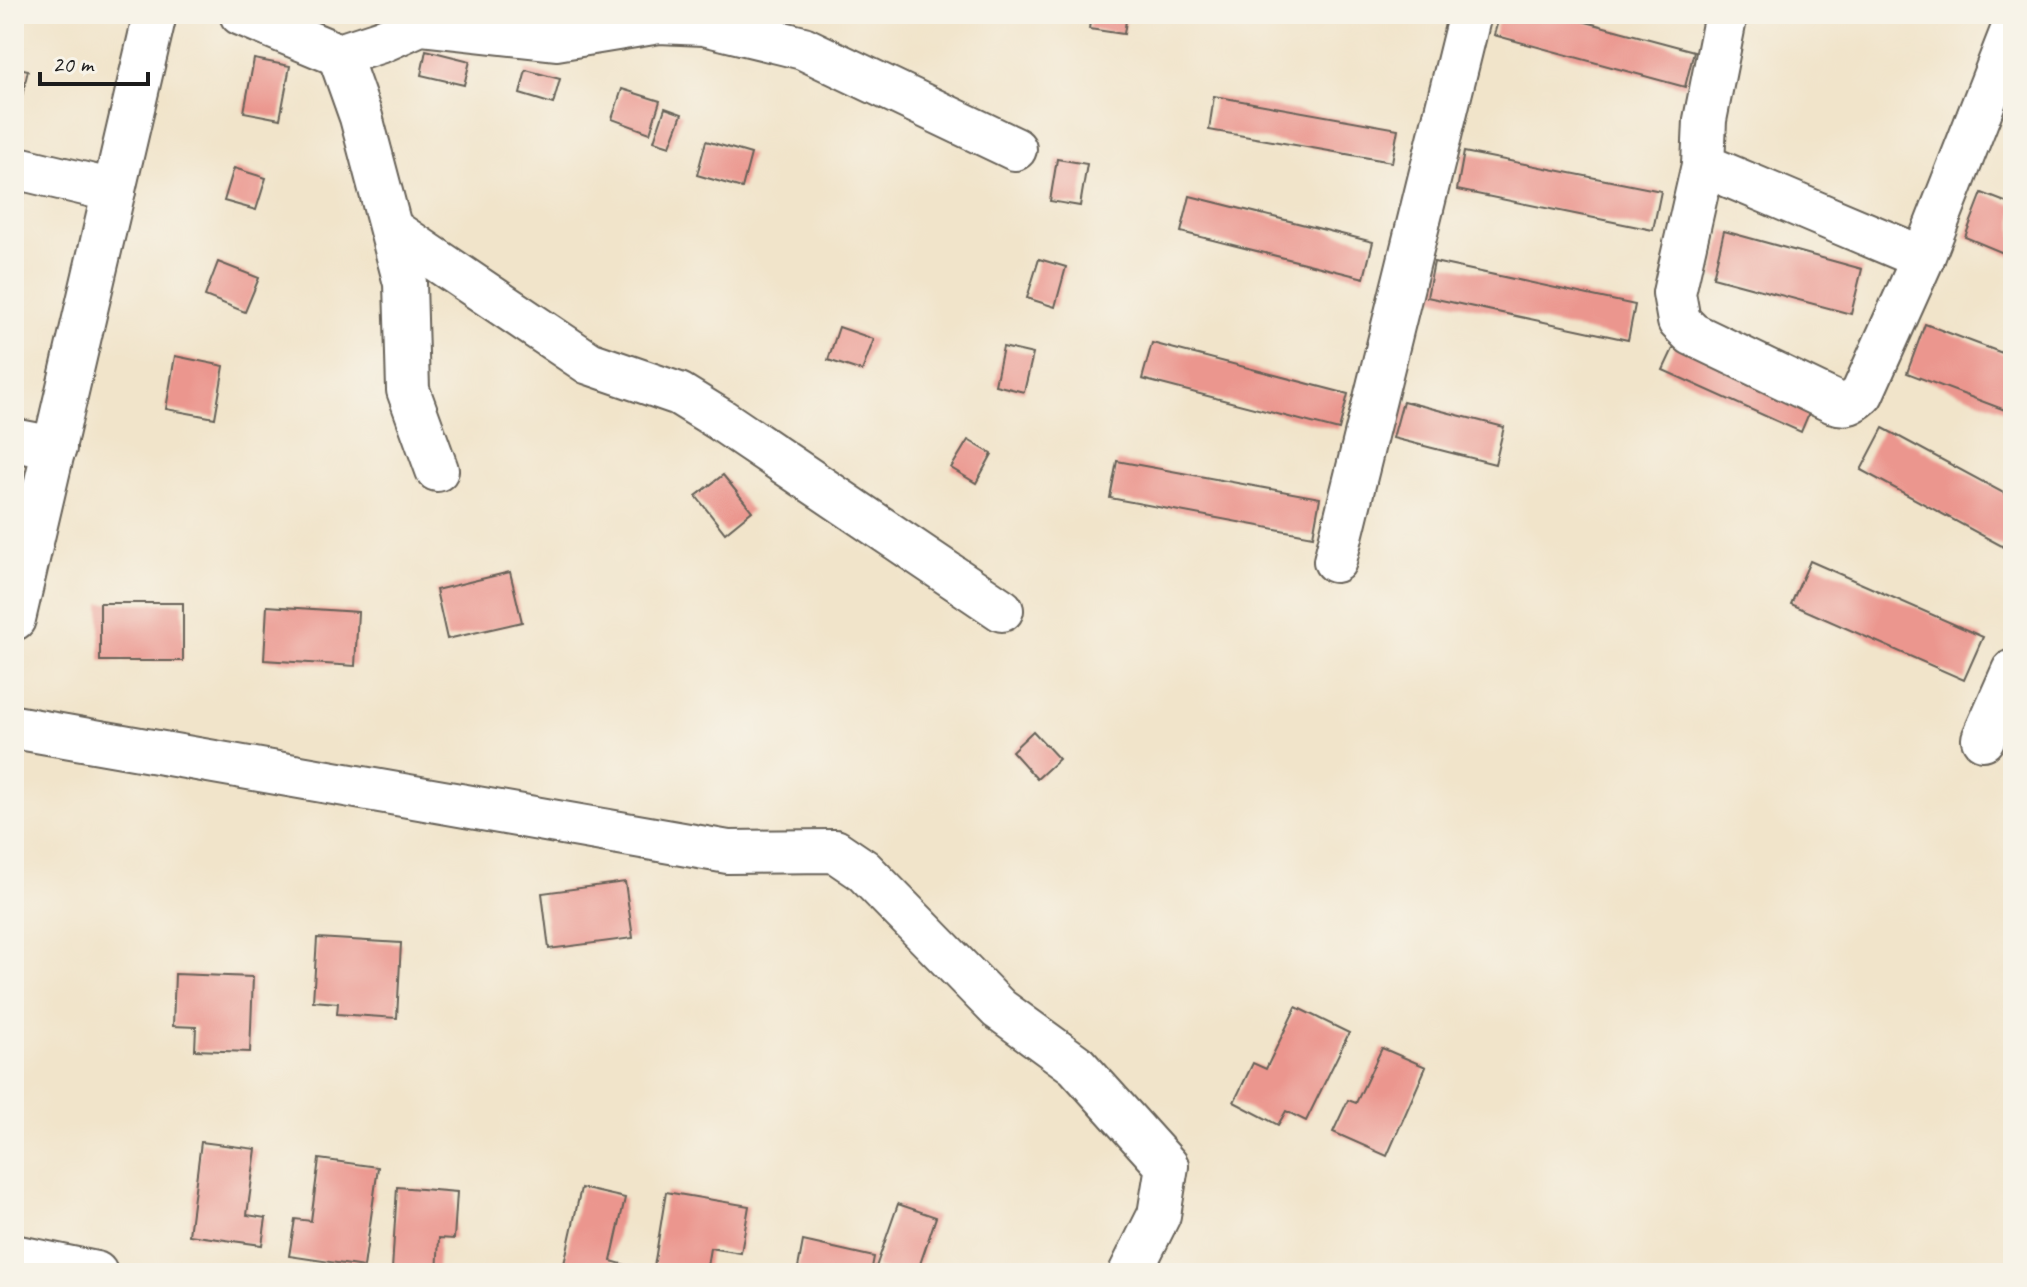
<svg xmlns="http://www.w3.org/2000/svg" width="2027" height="1287" font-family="Caveat,sans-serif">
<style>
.building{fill:#eb968e}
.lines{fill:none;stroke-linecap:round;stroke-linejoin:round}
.minor-casing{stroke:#676259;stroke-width:46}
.minor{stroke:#fff;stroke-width:42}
</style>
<rect width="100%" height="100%" fill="#f7f3e8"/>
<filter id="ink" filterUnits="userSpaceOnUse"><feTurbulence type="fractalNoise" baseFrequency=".0125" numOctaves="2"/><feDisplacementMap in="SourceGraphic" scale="16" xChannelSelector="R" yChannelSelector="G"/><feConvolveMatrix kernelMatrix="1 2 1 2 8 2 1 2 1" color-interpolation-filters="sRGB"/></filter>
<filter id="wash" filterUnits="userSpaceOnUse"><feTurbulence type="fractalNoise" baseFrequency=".006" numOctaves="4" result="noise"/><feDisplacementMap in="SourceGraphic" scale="32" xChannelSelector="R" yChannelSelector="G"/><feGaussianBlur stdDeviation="1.8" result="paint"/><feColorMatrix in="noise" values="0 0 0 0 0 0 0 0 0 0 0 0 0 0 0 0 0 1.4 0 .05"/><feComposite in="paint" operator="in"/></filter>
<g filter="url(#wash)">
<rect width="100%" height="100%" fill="#f1e4ca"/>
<g id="blocks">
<g class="building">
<path d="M1091 14H1127L1124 34 1089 29Z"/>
<path d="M1500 14H1556L1694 51 1685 87 1494 35Z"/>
<path d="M426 50 470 61 464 85 421 75Z"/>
<path d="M254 59 290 66 280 119 244 112Z"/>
<path d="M14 67 28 70 20 105 14 103Z"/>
<path d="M526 70 560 79 553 104 520 94Z"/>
<path d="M622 89 660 101 650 133 612 119Z"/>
<path d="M1214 96 1398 129 1392 162 1209 130Z"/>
<path d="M665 108 682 114 670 146 654 141Z"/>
<path d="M706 141 751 154 742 188 697 175Z"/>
<path d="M1464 152 1661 191 1653 230 1457 190Z"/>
<path d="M1057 159 1087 164 1080 206 1050 201Z"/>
<path d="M234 168 266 178 256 210 224 201Z"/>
<path d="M14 188 25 191 15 232H14Z"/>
<path d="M1982 193 2013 205V257L1965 237Z"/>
<path d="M1190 196 1373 242 1364 278 1181 232Z"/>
<path d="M1724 231 1862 269 1851 314 1713 277Z"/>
<path d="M1039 259 1066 267 1055 307 1027 298Z"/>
<path d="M218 262 259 278 245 312 205 296Z"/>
<path d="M1434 262 1635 305 1628 340 1427 297Z"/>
<path d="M1925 324 2013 357V413L1907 373Z"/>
<path d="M839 327 874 339 862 371 828 360Z"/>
<path d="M1678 338 1815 399 1801 432 1663 370Z"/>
<path d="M1152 343 1348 394 1339 430 1142 379Z"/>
<path d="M1003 347 1033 354 1024 392 995 385Z"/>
<path d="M175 356 224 366 215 418 166 409Z"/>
<path d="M1403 401 1504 427 1495 464 1393 438Z"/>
<path d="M1883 428 2013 498V552L1861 470Z"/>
<path d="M968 440 992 454 976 483 951 468Z"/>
<path d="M1117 461 1320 498 1313 536 1110 498Z"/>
<path d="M723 475 752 511 725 533 696 496Z"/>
<path d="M1810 561 1983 637 1964 680 1791 604Z"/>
<path d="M510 572 522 622 447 639 436 590Z"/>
<rect x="100" y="603" width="83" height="58"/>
<path d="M267 606 358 612 355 666 264 660Z"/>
<path d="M1033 731 1059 759 1037 779 1012 751Z"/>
<path d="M625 882 633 938 549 949 542 893Z"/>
<path d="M317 938 401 943 397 1018 337 1014 338 1003 313 1001Z"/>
<path d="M175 974 253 977 250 1052 195 1050 196 1027 173 1026Z"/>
<path d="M1296 1007 1349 1033 1306 1121 1286 1111 1278 1125 1234 1102 1253 1063 1266 1069Z"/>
<path d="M1382 1048 1426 1067 1387 1156 1333 1132 1348 1100 1356 1103Z"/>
<path d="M201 1142 256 1149 247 1215 266 1218 262 1245 189 1235Z"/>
<path d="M319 1159 378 1167 364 1267 289 1256 295 1219 311 1221Z"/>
<path d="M397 1187 457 1192 454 1239 439 1238 437 1273 392 1270Z"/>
<path d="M581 1188 625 1198 611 1261 629 1266 628 1273H562Z"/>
<path d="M666 1192 749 1206 741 1253 710 1248 706 1273H653Z"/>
<path d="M898 1204 936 1217 917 1273H894L876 1267Z"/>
<path d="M803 1241 874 1257 871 1273H797Z"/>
</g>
</g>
</g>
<g filter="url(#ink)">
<use href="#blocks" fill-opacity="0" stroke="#676259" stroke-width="2"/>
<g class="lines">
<g class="minor-casing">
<g id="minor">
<path d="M241 14 339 55 382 41 420 24 556 39 659 22 704 24 803 48 1015 149"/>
<path d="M1726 14 1705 120 1703 165 1923 258"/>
<path d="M339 55 361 117 405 283 408 390 437 470"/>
<path d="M1703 165 1674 293 1679 321 1692 334 1834 402C1847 406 1852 403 1862 394L1923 258 2013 28"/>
<path d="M14 167 114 191"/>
<path d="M392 230 589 363 679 394 721 420 1002 610"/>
<path d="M14 440 55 448"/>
<path d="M1335 561 1470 14"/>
<path d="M14 619 155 14"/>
<path d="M14 727 728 852 835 851 863 870 999 1009 1076 1065 1167 1166 1159 1215 1130 1273"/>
<path d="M1983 739 2013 671"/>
<path d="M14 1256 96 1273"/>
</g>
</g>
<use href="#minor" class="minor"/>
</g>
</g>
<rect width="2027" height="1287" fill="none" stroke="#f7f3e8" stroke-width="48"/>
<path d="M40 72v12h108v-12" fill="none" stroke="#1c1c1c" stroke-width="4"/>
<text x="52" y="72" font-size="24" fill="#1c1c1c" stroke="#f7f3e8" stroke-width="6" paint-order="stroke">20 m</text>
</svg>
